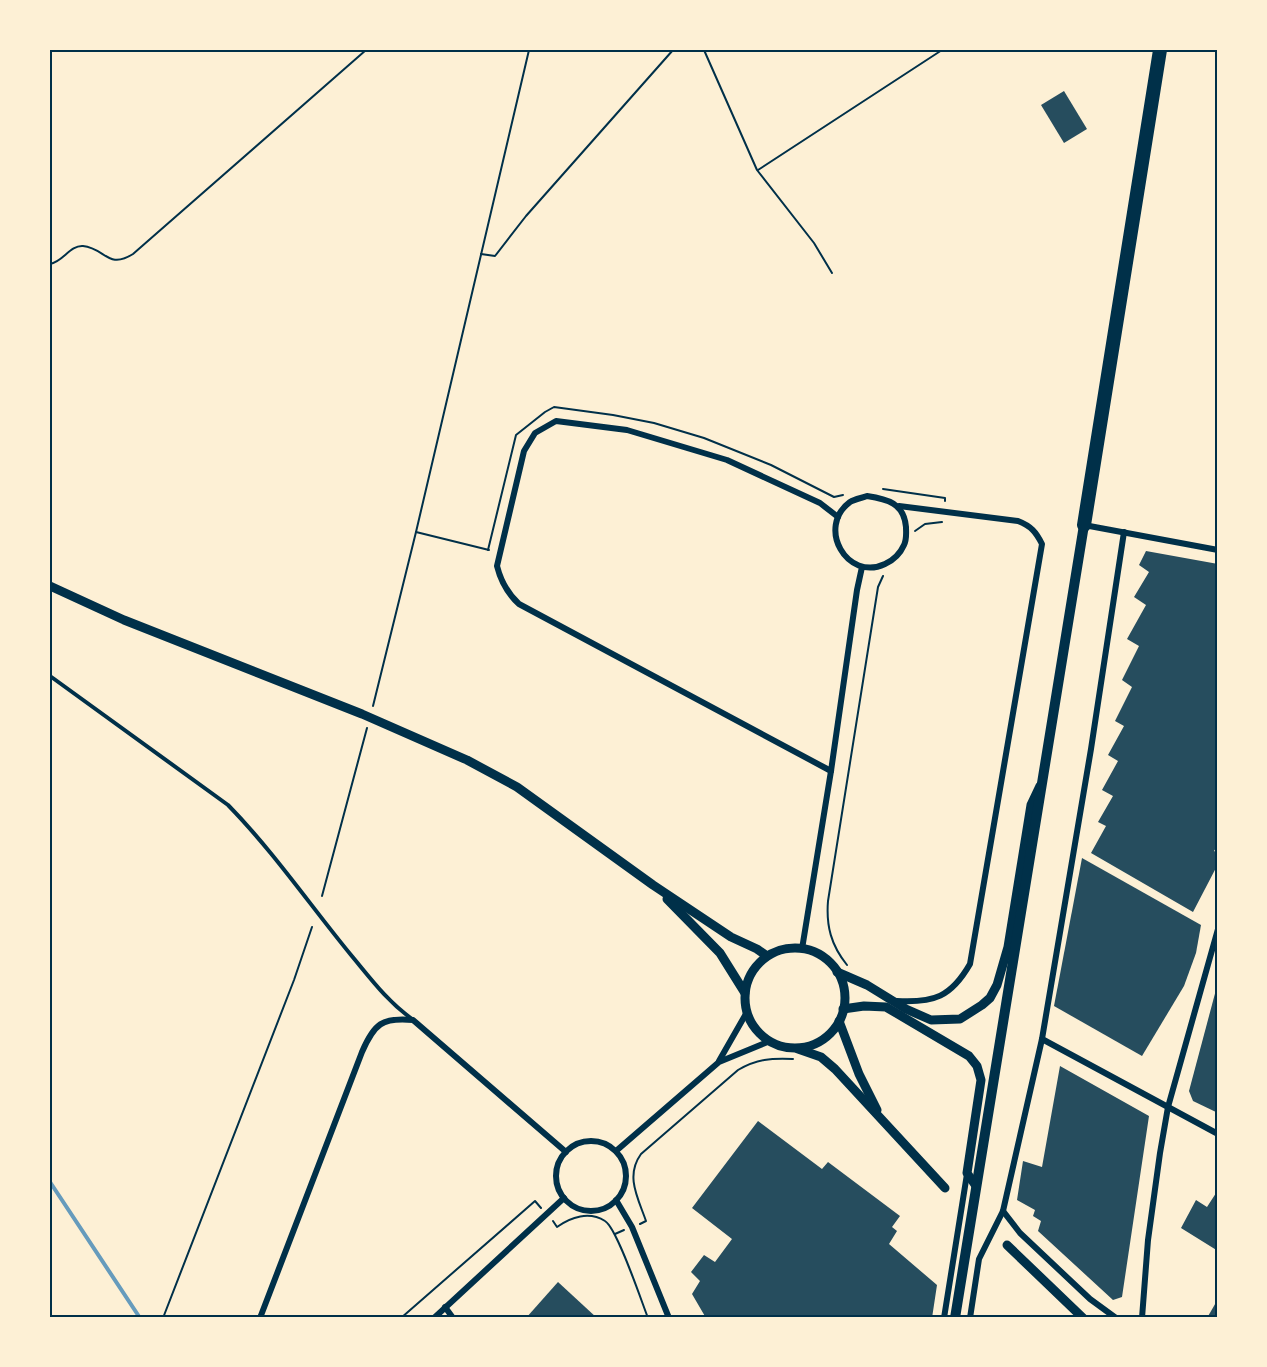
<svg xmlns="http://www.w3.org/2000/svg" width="1267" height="1367" font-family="'Golos Text',sans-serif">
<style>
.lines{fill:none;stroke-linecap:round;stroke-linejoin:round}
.stream{stroke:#669bbc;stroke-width:4}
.building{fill:#264d5e}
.path{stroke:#003049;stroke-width:2}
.service{stroke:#003049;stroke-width:4}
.minor{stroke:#003049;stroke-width:6}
.tertiary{stroke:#003049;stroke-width:9}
.secondary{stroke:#003049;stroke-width:10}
.trunk{stroke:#003049;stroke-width:14}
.neatline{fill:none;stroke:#003049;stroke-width:2}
</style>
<rect width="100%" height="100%" fill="#fdf0d5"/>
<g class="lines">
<path class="stream" d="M50 1182 140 1318"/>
</g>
<g class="building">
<path d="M1064 91 1087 129 1064 143 1041 105Z"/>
<path d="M1146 551 1218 564V845L1214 851 1218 853V864L1193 912 1091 853 1106 826 1098 822 1113 796 1102 790 1118 761 1108 755 1124 726 1115 721 1132 687 1122 680 1139 646 1127 639 1146 605 1134 597 1149 572 1139 565Z"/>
<path d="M1082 858 1201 925 1196 953 1184 986 1142 1056 1054 1006Z"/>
<path d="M1217 986H1218V1113L1193 1101 1189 1091Z"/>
<path d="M1060 1066 1149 1116 1122 1297 1113 1300 1038 1231 1041 1221 1033 1216 1035 1210 1017 1200 1023 1161 1042 1167Z"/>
<path d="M758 1121 822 1169 828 1162 900 1216 892 1227 897 1231 889 1244 937 1285 932 1318H706L692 1294 700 1281 691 1272 704 1255 715 1262 732 1239 692 1208Z"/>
<path d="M1218 1190V1251L1181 1228 1196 1200 1207 1207Z"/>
<path d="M558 1282 597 1318H526Z"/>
<path d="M1218 1299V1318H1207Z"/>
</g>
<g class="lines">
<g class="path">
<path d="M704 50 757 170 814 243 832 273"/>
<path d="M758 170 942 50"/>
<path d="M481 254 495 256 526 216 673 50"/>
<path d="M50 264C63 262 70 245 83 246 105 248 108 270 133 254L366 50"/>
<path d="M883 489 945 498V501"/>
<path d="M915 531 925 524 942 522"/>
<path d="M416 532 489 550"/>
<path d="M488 550 516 435 545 412 554 407 613 415 654 423 704 438 771 465 834 497 843 495"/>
<path d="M373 706 416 532 529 50"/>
<path d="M322 896 367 728"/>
<path d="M847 965C831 945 826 926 828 901L878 587 883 576"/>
<path d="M553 1221 557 1227C571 1217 589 1211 605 1221 617 1228 641 1300 648 1318"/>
<path d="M640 1224 646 1221C638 1198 625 1176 641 1154L738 1070C757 1059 771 1058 793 1059"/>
<path d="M615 1234 624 1230"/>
<path d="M163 1318 294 980 312 927"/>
<path d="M401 1318 535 1201 541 1208"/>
</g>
<path class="service" d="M50 676 228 805C273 851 310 905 351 955 371 979 387 1001 412 1019"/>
<g class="minor">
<path d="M867 496C887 499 904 503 906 527 906 533 907 539 904 545 900 554 894 560 885 564 847 582 816 527 850 502 855 499 862 498 867 496Z"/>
<path d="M1084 525 1218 550"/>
<path d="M831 771 519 604C507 593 501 582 497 566L524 451 535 433 556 421 627 430 727 460 820 503 838 517"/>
<path d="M802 949 831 771 857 590 862 567"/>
<path d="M897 1001C934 1003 951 997 970 964L1042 544C1036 532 1031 526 1018 521L899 506"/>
<path d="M1042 1039 1218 1134"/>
<path d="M719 1061 747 1012"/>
<circle cx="591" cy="1176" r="35"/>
<path d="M616 1151 719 1062 770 1041"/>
<path d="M616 1200 632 1227 669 1318"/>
<path d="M1003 1211 1020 1233 1090 1299 1116 1318"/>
<path d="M445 1307 453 1318"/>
<path d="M260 1318 362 1052C374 1024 382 1017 413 1020L566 1152"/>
<path d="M434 1318 564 1198"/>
<path d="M944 1318 967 1174"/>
<path d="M970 1318 979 1259 1003 1211 1042 1039 1091 749 1124 532"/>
<path d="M1142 1318 1148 1240 1160 1153 1168 1107 1218 929"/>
</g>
<g class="tertiary">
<path d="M50 586 124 620 362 714 467 760 517 787 653 885 731 937 757 949 767 956"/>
<path d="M667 899 720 953 745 993"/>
<circle cx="795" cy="998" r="50"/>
<path d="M837 972 867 985 906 1009 931 1020 960 1019 982 1005 990 998 997 985 1008 947 1031 805 1040 786"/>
<path d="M843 1009 864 1006 886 1007 969 1056 977 1066 981 1080 967 1173 976 1186"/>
<path d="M839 1021 859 1074 877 1110"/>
<path d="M798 1049 821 1057 835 1069 945 1188"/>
<path d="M1007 1245 1083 1318"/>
</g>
<path class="secondary" d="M955 1318 1084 525"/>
<path class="trunk" d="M1084 525 1160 50"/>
</g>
<rect width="1267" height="1367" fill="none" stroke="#fdf0d5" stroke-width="102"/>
<rect x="51" y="51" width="1165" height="1265" class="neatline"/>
</svg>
